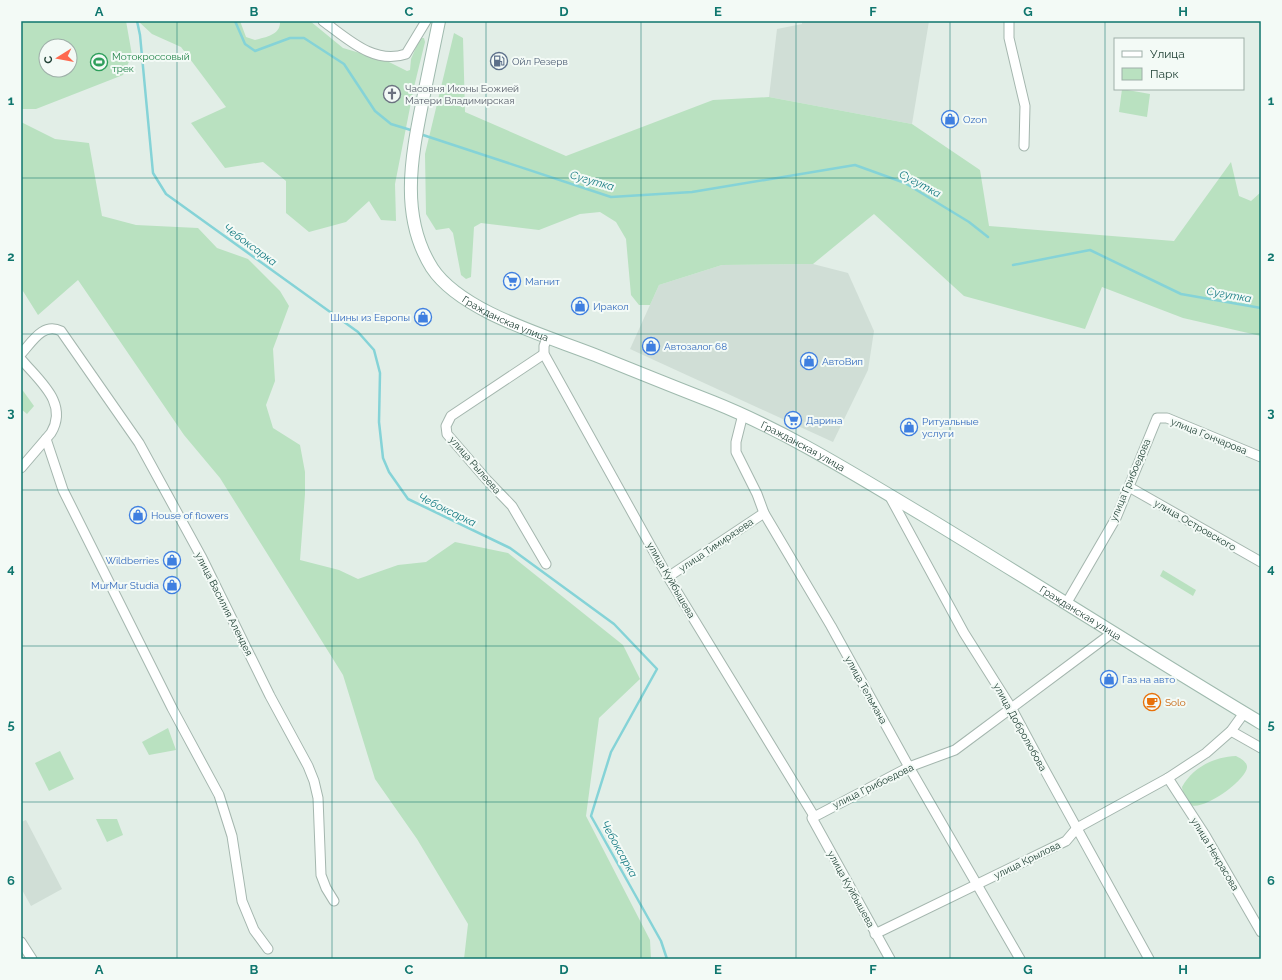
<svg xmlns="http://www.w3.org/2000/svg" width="1282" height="980" font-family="Raleway,sans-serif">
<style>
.built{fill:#d0ded6}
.green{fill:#b9e1c0;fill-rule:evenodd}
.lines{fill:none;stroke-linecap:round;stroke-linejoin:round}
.stream{stroke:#85d3d7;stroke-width:2.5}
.minor-casing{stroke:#a4b6ae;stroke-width:11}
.secondary-casing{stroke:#9fbaae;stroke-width:14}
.minor{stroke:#fff;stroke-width:9}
.secondary{stroke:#fff;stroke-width:12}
.grid{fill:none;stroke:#0f766e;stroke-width:1;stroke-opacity:0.55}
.labels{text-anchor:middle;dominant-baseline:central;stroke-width:4;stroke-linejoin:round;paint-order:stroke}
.leisure-label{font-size:10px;fill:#27864d;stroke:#f3faf6;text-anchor:start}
.service-label{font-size:10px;fill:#4e5e75;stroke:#f3faf6;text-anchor:start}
.worship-label{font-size:10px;fill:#5b616d;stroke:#f3faf6;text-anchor:start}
.shop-label{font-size:10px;fill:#366cbe;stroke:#f3faf6;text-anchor:start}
.street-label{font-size:10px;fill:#204035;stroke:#f3faf6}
.food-label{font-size:10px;fill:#c56008;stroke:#f3faf6;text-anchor:start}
.water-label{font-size:11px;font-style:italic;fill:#147a82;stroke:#f3faf6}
.neatline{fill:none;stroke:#0f766e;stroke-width:1.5}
.grid-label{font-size:13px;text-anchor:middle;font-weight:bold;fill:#0f766e}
</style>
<rect width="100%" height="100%" fill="#e2eee7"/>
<g class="built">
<path d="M802 21H929L912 124 769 97 777 29 802 24Z"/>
<path d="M813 264 848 273 874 331 868 370 833 442 630 349 659 285 722 265Z"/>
<path d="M26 820 62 889 31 906 21 888V822Z"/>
</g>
<g class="green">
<path d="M21 21H126L132 55 123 75 36 109H21ZM46 46H70V70H46Z"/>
<path d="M138 21H240L246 37 255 40C266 37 281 35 280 21H310L343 48 387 61 407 71 410 70 411 59 420 38H424L425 42 414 87 395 184 396 221 381 220 369 201 346 222 309 232 286 213V181L263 162 225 168 191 123 226 107 181 47 152 34Z"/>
<path d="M454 33 463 38 465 112 566 156 713 100 769 97 912 124 980 170 989 226 1174 241 1231 162 1239 196 1251 201 1261 192V336L1183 318 1102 287 1085 329 964 296 874 214 813 264 722 265 659 285 650 305H639L631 295 626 239 616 222 600 212 580 214 539 230 481 223 474 227 471 277 466 279 461 275 453 233 449 228 436 230 426 214 425 154Z"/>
<path d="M1122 89 1150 94 1147 117 1119 112Z"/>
<path d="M21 122 55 139 89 143 102 216 136 225 198 228 217 248 248 259 280 291 289 306 273 349 275 381 266 405 273 428 300 445 305 472V494L300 560 339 570 358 579 398 565 426 562 455 542 508 553 623 645 640 679 599 718 586 816 650 940 651 959H464L468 924 417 839 375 779 343 675 220 478 184 435 78 280 38 315 21 288Z"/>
<path d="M21 388 34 406 27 414 21 409Z"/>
<path d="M1163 570 1196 590 1193 596 1160 576Z"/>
<path d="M168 728 176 750 149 755 142 742Z"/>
<path d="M60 751 74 779 49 791 35 763Z"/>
<path d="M1236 756C1240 758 1246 761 1247 766 1249 779 1200 814 1189 804 1184 800 1183 793 1182 787 1193 767 1214 757 1236 756Z"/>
<path d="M96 819H117L123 835 107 842Z"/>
</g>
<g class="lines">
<g class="stream">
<path d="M137 21 140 35 153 173 166 194 358 332 374 350 380 373 379 422 383 458 389 472 408 499 510 548 614 624 657 669 611 752 591 816 661 941 667 959"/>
<path d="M235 21 245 44 255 51 290 38H304L344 64 375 111 391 124 414 131"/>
<path d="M420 134 611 197 692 192 855 165 905 183 969 222 988 237"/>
<path d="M1013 265 1090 250 1181 294 1261 308"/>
</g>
<g class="minor-casing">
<g id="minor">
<path d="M323 21C348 39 374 65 406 54L426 21"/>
<path d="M1009 21V38L1025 106 1024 146"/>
<path d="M547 338 544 346V354L668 577 814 816"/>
<path d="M21 354C32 342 43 322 61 331L139 443 202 558 270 696 308 766 314 781 318 798 321 875 326 888 334 901"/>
<path d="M544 354 451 416 446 426 447 434 486 479 512 506 546 564"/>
<path d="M21 359C39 381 69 403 51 433L21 468"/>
<path d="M743 414 736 442V452L757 494 764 513 831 626 909 767 1020 959"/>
<path d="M46 439 63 490 172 708 219 795 232 836 242 901 254 930 268 949"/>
<path d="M1129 487 1261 562"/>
<path d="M889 495 964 633 1012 709 1042 765 1149 959"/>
<path d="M668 577 764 513"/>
<path d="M1066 604 1116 518 1157 418H1167L1261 457"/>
<path d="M1231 731 1261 748"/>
<path d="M1168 778 1205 835 1261 932"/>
<path d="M875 934 1066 841 1077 828 1168 778 1206 753 1231 731 1244 713"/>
<path d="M21 942 32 959"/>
<path d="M890 959 812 818 909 767 955 750 1112 633"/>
</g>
</g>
<g class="secondary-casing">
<g id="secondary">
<path id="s1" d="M439 21C433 49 428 76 422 104 411 159 400 217 432 268 461 312 547 336 595 355 635 371 674 387 713 402 788 432 857 476 926 517 1038 585 1149 656 1261 723"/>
</g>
</g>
<use href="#minor" class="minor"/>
<use href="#secondary" class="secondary"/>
</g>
<path class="grid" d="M177 21V959M332 21V959M486 21V959M641 21V959M796 21V959M950 21V959M1105 21V959M21 178H1261M21 334H1261M21 490H1261M21 646H1261M21 802H1261"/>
<defs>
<g id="fuel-ring" transform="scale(0.9)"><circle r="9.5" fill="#f3faf6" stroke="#5c6f8a" stroke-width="1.5"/><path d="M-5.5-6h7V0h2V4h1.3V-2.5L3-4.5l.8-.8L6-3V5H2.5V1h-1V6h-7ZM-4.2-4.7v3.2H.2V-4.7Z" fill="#5c6f8a"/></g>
<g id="stadium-ring" transform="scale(0.9)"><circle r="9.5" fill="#f3faf6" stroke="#2e9e5b" stroke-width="1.5"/><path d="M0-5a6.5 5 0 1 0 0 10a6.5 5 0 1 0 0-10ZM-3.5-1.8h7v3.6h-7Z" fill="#2e9e5b"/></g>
<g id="church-ring" transform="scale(0.9)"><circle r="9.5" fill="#f3faf6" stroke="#6b7280" stroke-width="1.5"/><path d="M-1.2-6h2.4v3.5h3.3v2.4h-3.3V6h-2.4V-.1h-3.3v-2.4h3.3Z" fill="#6b7280"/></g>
<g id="shop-ring" transform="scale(0.9)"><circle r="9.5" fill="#f3faf6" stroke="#3f7fe0" stroke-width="1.5"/><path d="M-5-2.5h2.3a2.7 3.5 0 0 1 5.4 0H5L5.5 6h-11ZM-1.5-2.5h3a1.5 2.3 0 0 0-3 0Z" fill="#3f7fe0"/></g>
<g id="supermarket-ring" transform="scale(0.9)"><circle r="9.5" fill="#f3faf6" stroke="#3f7fe0" stroke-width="1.5"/><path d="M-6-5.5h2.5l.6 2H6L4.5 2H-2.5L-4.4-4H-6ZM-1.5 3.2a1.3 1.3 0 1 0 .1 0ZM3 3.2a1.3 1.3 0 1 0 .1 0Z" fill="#3f7fe0"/></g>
<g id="cafe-ring" transform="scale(0.9)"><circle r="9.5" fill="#f3faf6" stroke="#e8710a" stroke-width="1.5"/><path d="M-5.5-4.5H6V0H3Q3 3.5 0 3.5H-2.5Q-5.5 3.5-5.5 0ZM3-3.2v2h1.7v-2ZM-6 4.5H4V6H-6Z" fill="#e8710a"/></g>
</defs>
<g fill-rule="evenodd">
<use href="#fuel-ring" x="499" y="61"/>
<use href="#stadium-ring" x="99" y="62"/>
<use href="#church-ring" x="392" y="94"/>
<use href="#shop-ring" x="950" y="119"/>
<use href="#supermarket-ring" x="512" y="281"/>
<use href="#shop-ring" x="580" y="306"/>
<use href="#shop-ring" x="423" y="317"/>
<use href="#shop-ring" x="651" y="346"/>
<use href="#shop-ring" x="809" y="361"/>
<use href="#supermarket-ring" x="793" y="420"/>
<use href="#shop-ring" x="909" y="427"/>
<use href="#shop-ring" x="138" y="515"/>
<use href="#shop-ring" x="172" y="560"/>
<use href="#shop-ring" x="172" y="585"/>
<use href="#shop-ring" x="1109" y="679"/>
<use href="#cafe-ring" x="1152" y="702"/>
</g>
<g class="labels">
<g class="leisure-label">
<text x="112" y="56">Мотокроссовый<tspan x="112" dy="12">трек</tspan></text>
</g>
<g class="service-label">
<text x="512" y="61">Ойл Резерв</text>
</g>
<g class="worship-label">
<text x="405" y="88">Часовня Иконы Божией<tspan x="405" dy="12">Матери Владимирская</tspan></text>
</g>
<g class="shop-label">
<text x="963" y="119">Ozon</text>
<text x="525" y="281">Магнит</text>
<text x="593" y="306">Иракол</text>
<text x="410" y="317" text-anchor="end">Шины из Европы</text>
<text x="664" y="346">Автозалог 68</text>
<text x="822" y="361">АвтоВип</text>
<text x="806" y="420">Дарина</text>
<text x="922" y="421">Ритуальные<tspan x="922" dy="12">услуги</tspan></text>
<text x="151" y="515">House of flowers</text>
<text x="159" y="560" text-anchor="end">Wildberries</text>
<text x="159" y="585" text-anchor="end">MurMur Studia</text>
<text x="1122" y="679">Газ на авто</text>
</g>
<g class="street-label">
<text stroke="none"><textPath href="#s1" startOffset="344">Гражданская улица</textPath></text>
<text transform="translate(1209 436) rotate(22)">улица Гончарова</text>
<text stroke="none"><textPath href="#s1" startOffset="668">Гражданская улица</textPath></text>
<text transform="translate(475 465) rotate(49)">улица Рылеева</text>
<text transform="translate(1130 480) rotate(-67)">улица Грибоедова</text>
<text transform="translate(1195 525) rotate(30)">улица Островского</text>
<text transform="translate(716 545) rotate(-34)">улица Тимирязева</text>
<text transform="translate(671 580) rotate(60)">улица Куйбышева</text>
<text transform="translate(224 604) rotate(63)">улица Василия Алендея</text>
<text stroke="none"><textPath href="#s1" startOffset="992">Гражданская улица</textPath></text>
<text transform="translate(866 690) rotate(61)">улица Тельмана</text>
<text transform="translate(1020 727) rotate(61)">улица Добролюбова</text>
<text transform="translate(873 786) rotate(-26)">улица Грибоедова</text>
<text transform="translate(1215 854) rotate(59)">улица Некрасова</text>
<text transform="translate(1027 860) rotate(-26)">улица Крылова</text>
<text transform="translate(851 889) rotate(61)">улица Куйбышева</text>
</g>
<g class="food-label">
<text x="1165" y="702">Solo</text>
</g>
<g class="water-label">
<text transform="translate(592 181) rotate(16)">Сугутка</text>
<text transform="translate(920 184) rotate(28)">Сугутка</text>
<text transform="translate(250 245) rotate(36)">Чебоксарка</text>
<text transform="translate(1229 295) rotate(10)">Сугутка</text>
<text transform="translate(447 510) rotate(26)">Чебоксарка</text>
<text transform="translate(619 849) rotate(61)">Чебоксарка</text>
</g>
</g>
<rect width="1282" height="980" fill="none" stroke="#f3faf6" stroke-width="44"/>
<rect x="1114" y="38" width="130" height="52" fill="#f3faf6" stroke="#9fb0a9"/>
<rect x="1122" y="51" width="20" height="6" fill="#ffffff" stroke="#9fb0a9"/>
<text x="1150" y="58" font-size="12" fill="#204035">Улица</text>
<rect x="1122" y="68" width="20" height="12" fill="#b9e1c0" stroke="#9fb0a9"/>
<text x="1150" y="78" font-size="12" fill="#204035">Парк</text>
<g transform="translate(58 58) rotate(259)"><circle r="19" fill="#f3faf6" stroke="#9fb0a9"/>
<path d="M0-3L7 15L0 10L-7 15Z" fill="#fe694f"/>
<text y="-6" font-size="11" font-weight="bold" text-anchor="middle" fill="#204035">С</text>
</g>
<rect x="22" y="22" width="1238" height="936" class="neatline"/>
<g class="grid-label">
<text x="99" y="16">A</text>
<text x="254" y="16">B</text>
<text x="409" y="16">C</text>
<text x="564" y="16">D</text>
<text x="718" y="16">E</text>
<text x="873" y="16">F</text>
<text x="1028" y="16">G</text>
<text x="1183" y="16">H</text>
<text x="11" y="105">1</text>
<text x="1271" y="105">1</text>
<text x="11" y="261">2</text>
<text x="1271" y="261">2</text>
<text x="11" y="417">3</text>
<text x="1271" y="417">3</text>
<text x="11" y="573">4</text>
<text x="1271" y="573">4</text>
<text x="11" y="729">5</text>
<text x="1271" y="729">5</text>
<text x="11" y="885">6</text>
<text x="1271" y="885">6</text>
<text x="99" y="974">A</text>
<text x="254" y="974">B</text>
<text x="409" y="974">C</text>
<text x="564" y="974">D</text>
<text x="718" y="974">E</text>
<text x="873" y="974">F</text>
<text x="1028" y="974">G</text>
<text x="1183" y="974">H</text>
</g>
</svg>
